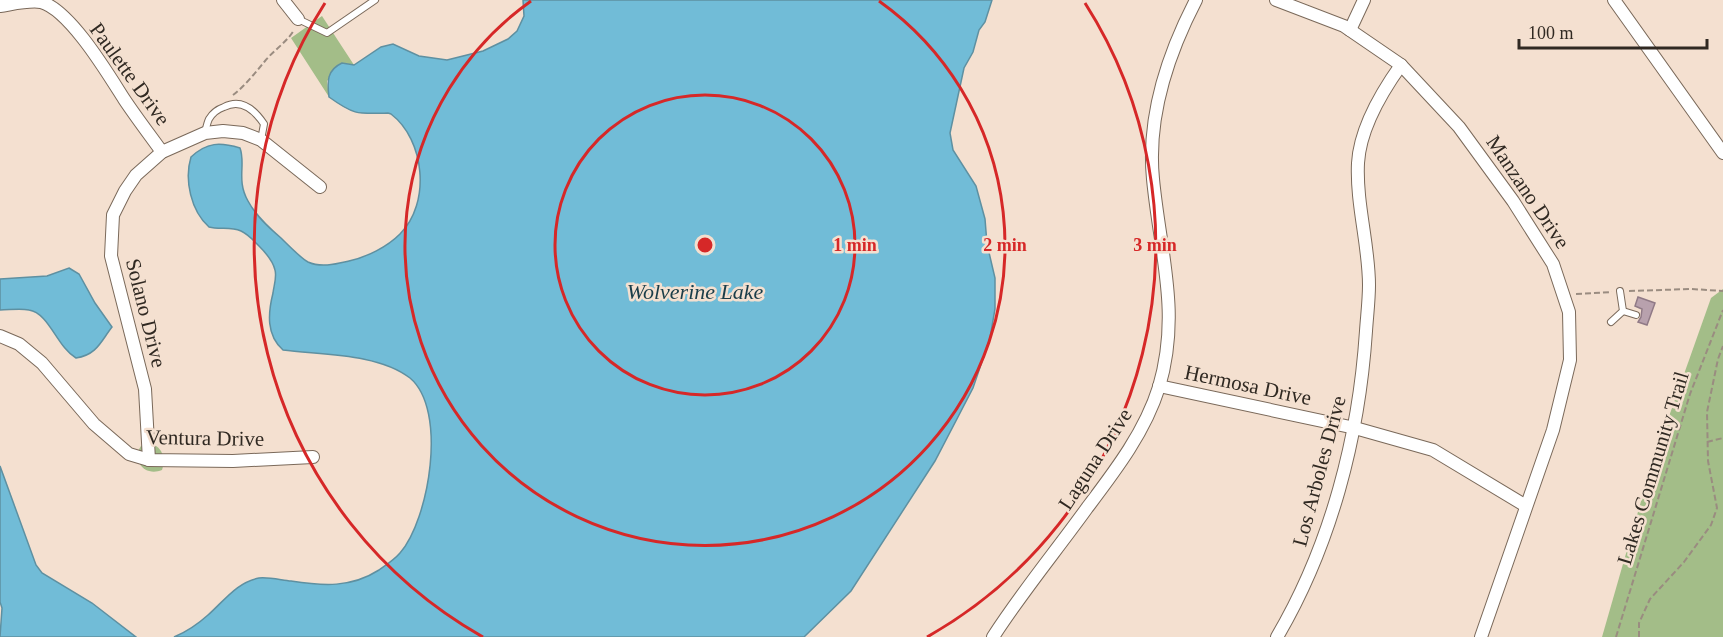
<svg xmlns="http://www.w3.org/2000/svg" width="1723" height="637" font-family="Georgia,serif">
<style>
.green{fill:#a3bd88}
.water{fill:#71bcd7;stroke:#5e90a1;stroke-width:1.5}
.building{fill:#b8a1ad;stroke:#907a86;stroke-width:1.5}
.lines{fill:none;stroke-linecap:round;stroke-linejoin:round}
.lane-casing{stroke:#7a695a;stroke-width:8}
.street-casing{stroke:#7a695a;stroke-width:14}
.path{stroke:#9a8c80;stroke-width:2;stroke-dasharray:6 3;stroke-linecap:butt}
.lane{stroke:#fff;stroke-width:6}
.street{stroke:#fff;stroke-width:12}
.ring{fill:none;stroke:#d62828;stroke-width:3}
.labels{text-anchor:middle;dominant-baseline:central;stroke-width:5;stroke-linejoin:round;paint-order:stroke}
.street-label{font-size:21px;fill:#302922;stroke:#f4e0d0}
.water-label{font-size:22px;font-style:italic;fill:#1a3d49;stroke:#f4e0d0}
.centre{fill:#d62828;stroke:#f4e0d0;stroke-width:3}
.ring-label{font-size:18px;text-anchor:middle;font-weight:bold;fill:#d62828;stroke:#f4e0d0;stroke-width:5;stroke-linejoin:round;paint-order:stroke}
</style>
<rect width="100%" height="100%" fill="#f4e0d0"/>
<g class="green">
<path d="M322 16 354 65 342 63 327 81 329 97 291 38Z"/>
<path d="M1723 289V637H1602L1650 470 1711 298Z"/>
<path d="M151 443C163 448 166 459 162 470 145 477 131 461 141 446Z"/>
</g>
<g class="water">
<path d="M523 0H992L985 22 979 30 973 52 964 68 950 133 953 150 976 186 985 219 987 244 995 278V309L990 338 973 388 935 461 851 591 804 637H174C186 632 198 624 208 615 224 601 237 582 259 578 269 577 281 580 291 581 323 586 351 588 379 570 386 565 394 560 400 553 429 520 448 410 410 378 378 353 321 355 283 350 266 335 268 313 273 293 274 285 277 277 275 270 273 261 266 253 259 246 254 241 248 234 241 231 230 226 220 230 209 227 191 211 184 180 191 157 207 142 220 142 240 148 246 164 236 180 248 201 256 216 268 227 281 238 287 244 302 259 308 262 321 268 336 264 349 261 367 257 387 247 400 234 431 203 425 140 391 114L388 113C357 114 354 115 329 97 327 81 327 70 342 63L354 65 381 47 393 44 419 56 447 60 483 51 508 39 517 31 524 16Z"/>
<path d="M69 268 79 274 95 303 112 327C101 341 97 355 76 358 57 347 49 313 29 310 20 308 9 310 0 310V279L47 276Z"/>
<path d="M0 466 36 565 42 573 92 603 136 637H0L2 608 0 602Z"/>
</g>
<path class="building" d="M1638 297 1655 303 1647 325 1638 322 1641 317 1642 309 1635 306Z"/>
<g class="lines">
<g class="lane-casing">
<g id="lane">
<path d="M298 19 327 33 375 0"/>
<path d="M205 133C206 129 207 123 209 119 212 114 218 109 224 107 241 98 254 109 264 124L261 140"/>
<path d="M1623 311 1636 315"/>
<path d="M1611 322 1623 311 1620 291"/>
</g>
</g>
<g class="street-casing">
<g id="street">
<path d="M283 0 298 19"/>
<path d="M1276 0 1344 26 1401 65 1459 127 1513 201 1553 264 1569 312 1570 360 1553 430 1481 637"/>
<path d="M1614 0 1723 153"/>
<path d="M0 6C13 4 29 0 41 2 70 10 108 74 124 99 136 117 149 134 162 152"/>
<path d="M1350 30 1364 0"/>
<path d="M0 336 19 344 42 363 94 424 129 454 149 460 233 461 313 457"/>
<path d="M1159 386 1355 428 1433 450 1526 506"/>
<path d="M149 460 145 389 111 256 113 215 125 191 136 175 162 152 205 133 223 131 243 133 261 140 320 187"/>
<path d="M993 637C1022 592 1056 551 1087 508 1115 471 1145 432 1159 387 1181 313 1160 253 1153 179 1147 118 1168 54 1196 0"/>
<path d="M1277 637C1331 545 1359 437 1366 331 1367 316 1369 300 1369 285 1369 245 1356 204 1358 163 1360 128 1381 93 1401 65"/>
</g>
</g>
<g class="path">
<path d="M233 95C245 86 255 73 265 61 274 50 287 42 294 30"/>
<path d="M1629 291 1691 289 1723 291"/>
<path d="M1576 294 1612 292"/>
<path d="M1707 442 1723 438"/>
<path d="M1616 637 1690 394 1723 310"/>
<path d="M1639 637V623L1650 599 1684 562 1711 525 1717 508 1708 461 1707 412 1718 359 1723 346"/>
</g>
<use href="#lane" class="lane"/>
<use href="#street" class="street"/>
</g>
<g class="ring">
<circle cx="705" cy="245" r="150"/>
<path d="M879 1A300 300 0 1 1 531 1"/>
<path d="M483 637A450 450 0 0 1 325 3M1085 3A450 450 0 0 1 927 637"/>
</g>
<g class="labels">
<g class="street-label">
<text transform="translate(130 74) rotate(54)">Paulette Drive</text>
<text transform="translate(1528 192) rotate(56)">Manzano Drive</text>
<text transform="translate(146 313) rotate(76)">Solano Drive</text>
<text transform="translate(1248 385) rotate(12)">Hermosa Drive</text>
<text transform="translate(205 438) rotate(1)">Ventura Drive</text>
<text transform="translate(1095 459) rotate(-57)">Laguna Drive</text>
<text transform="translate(1653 468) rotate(-73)">Lakes Community Trail</text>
<text transform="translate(1319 471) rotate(-75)">Los Arboles Drive</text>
</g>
<g class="water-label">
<text x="695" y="291">Wolverine Lake</text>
</g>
</g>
<circle cx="705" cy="245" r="9" class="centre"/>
<g class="ring-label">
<text x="855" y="251">1 min</text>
<text x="1005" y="251">2 min</text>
<text x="1155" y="251">3 min</text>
</g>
<path d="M1519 39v9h188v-9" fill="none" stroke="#302922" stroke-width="3"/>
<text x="1528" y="39" font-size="18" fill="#302922" stroke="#f4e0d0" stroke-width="4.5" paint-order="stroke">100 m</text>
</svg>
